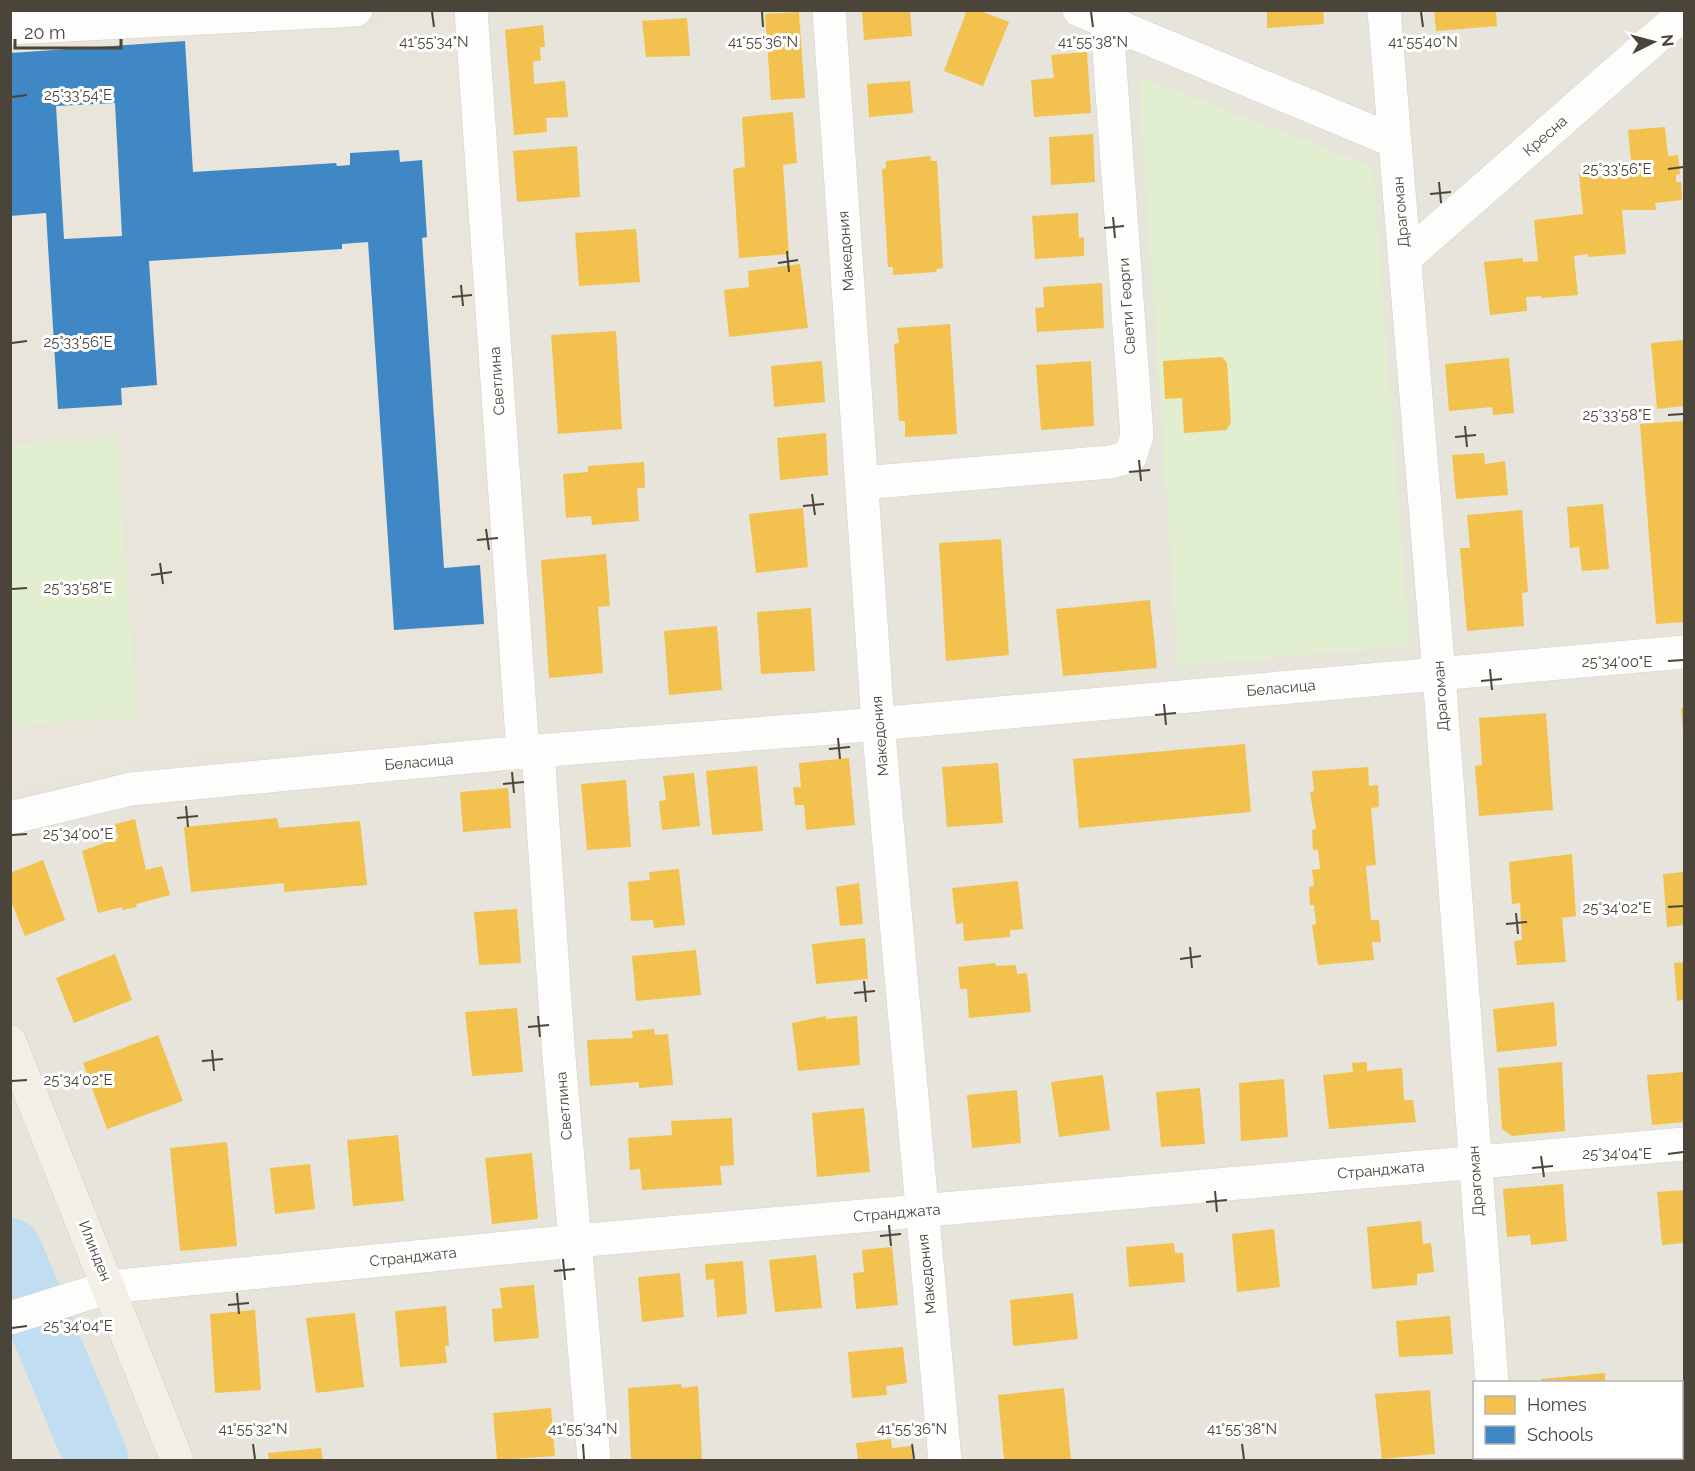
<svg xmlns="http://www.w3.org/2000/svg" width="1695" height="1471" font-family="Raleway,sans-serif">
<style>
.residential{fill:#e7e4dc;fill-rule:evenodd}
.education{fill:#eae5da}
.green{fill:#e1eecf}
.homes{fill:#f2c14e}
.schools{fill:#3f88c5;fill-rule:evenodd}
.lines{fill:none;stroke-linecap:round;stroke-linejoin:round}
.river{stroke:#c0ddf1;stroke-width:64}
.minor-casing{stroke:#d2d0cb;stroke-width:34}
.major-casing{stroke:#d6cebb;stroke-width:34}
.minor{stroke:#fdfdfc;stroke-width:33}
.major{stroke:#f2efe6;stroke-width:33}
.ticks{fill:none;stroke:#4b4439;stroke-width:2}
.labels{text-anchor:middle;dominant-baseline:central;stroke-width:6;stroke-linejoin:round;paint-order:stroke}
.street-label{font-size:15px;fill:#4b4439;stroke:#fff}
.ticks-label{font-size:15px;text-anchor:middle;fill:#4b4439;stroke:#fff;stroke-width:6;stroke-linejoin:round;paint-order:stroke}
</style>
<rect width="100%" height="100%" fill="#f4f2ee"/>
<path class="residential" d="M10 11H1684V1460H11ZM1474 1382H1682V1458H1474Z"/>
<path class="education" d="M460 13 505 735 148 761 11 793V42Z"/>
<g class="green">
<path d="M1138 76 1373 167 1410 646 1178 666Z"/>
<path d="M117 437 137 717 11 726V445Z"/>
</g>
<g class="homes">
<path d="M862 10H910L912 36 864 40Z"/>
<path d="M967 10H978L1009 22 983 86 944 71Z"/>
<path d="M1267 10H1323L1324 24 1267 28Z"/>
<path d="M1434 10H1496L1497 26 1436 31Z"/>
<path d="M799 12 805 98 771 100 765 14Z"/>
<path d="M687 18 690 56 646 57 642 21Z"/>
<path d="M543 25 545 47H540L541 60 533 62 534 84 565 81 568 117 546 118 547 132 514 135 505 30Z"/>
<path d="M1087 52 1091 113 1034 117 1031 80 1054 78 1051 55Z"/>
<path d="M910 81 913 113 869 117 867 84Z"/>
<path d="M793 112 797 163 783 165 789 254 739 258 733 169 745 167 742 117Z"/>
<path d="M1665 127 1668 156 1678 155 1680 174 1676 175V182H1681L1682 200 1655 203 1656 210H1622L1626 254 1588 257V254L1574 256 1578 295 1541 298V296L1526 297 1527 311 1490 315 1484 262 1523 258V262L1538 261 1534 220 1583 214 1579 174 1616 170V173L1632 171 1628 130Z"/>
<path d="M1093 134 1095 182 1051 185 1049 137Z"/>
<path d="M577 146 580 197 517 202 513 151Z"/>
<path d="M930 156 931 161H937L943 268 937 269 936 272 893 275V267H888L882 169 886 168V161Z"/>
<path d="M1078 213 1079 238 1084 237V256L1035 259 1032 216Z"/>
<path d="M636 229 640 282 579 286 575 233Z"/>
<path d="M800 264 808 328 729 337 724 290 749 287 748 271Z"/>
<path d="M1102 283 1104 328 1037 332 1035 308 1044 307 1043 287Z"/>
<path d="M950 324 957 434 905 437V421H899L894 344 899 343 897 328Z"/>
<path d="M616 331 622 429 558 434 551 335Z"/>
<path d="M1684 340V406L1657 409 1651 343Z"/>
<path d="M1222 357 1227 363 1231 423 1226 430 1184 433 1182 398 1165 399 1163 361Z"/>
<path d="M1509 358 1514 413 1493 415 1492 407 1449 411 1445 364Z"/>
<path d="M822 361 825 402 774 407 771 366Z"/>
<path d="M1091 361 1094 426 1041 430 1036 365Z"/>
<path d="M1684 421V622L1656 624 1640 424Z"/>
<path d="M826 433 828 475 780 480 777 438Z"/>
<path d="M1484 453 1485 464 1505 461 1508 495 1456 499 1452 455Z"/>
<path d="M644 462 645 488H637L639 521 592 525 591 516 566 518 563 474 588 472V466Z"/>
<path d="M1603 504 1609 569 1582 571 1579 547 1570 548 1567 507Z"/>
<path d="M803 508 808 567 756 573 749 514Z"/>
<path d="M1522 510 1528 592 1522 593 1524 626 1467 631 1460 548H1470L1467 515Z"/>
<path d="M1001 539 1009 655 946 661 939 543Z"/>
<path d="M606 554 610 606 598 607 603 673 549 678 541 560Z"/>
<path d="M1150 600 1157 668 1063 676 1056 609Z"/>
<path d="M811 608 815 671 761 674 757 612Z"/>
<path d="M717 626 722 690 669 695 664 631Z"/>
<path d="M1684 707V730H1683L1681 708Z"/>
<path d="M1546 713 1553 810 1479 816 1475 766 1482 765 1479 718Z"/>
<path d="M1245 744 1251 812 1079 828 1073 759Z"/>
<path d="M849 758 855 825 806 830 804 805H795L793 787H801L799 763Z"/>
<path d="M998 763 1003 823 947 827 942 767Z"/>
<path d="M757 766 763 831 712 835 706 771Z"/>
<path d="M1368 767 1369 786 1378 785 1379 807 1371 808 1376 865 1366 866 1371 920H1379L1381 942H1372L1374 960 1318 965 1312 925 1316 924 1314 905H1310L1309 887 1314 886 1312 870 1320 869 1318 850H1313L1312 830 1316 829 1310 792 1314 791 1312 771Z"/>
<path d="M694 773 700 826 662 830 659 801 666 800 663 776Z"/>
<path d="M626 780 631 847 587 850 581 784Z"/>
<path d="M508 788 511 828 463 832 460 792Z"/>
<path d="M277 818 279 828 360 821 367 885 284 892V883L191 892 184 827Z"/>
<path d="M135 819 146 870 162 866 170 895 136 904 137 907 122 910V907L98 913 82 851 118 838 115 824Z"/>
<path d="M1572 854 1576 916 1562 918 1566 962 1517 965 1514 941 1522 940 1520 903 1512 904 1509 862Z"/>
<path d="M43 860 65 920 25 936 10 899V873Z"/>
<path d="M679 869 685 925 654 928 653 920 631 921 628 882 650 880 649 872Z"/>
<path d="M1684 872V925L1667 927 1663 874Z"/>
<path d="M1018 881 1023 929 1010 930V937L964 941 963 923 956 924 952 888Z"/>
<path d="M859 883 863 924 840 926 836 887Z"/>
<path d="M517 909 521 963 479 965 474 912Z"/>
<path d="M865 938 868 979 816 984 812 944Z"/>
<path d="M696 950 701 995 636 1001 632 956Z"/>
<path d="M115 954 132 1000 74 1023 56 978Z"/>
<path d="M1684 962V1000L1677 1001 1674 963Z"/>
<path d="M995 963 996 966 1016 965 1017 974 1027 973 1031 1012 969 1018 967 989H960L958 967Z"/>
<path d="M1554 1002 1557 1046 1497 1052 1493 1009Z"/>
<path d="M517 1008 523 1072 472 1076 465 1012Z"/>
<path d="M826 1016V1019L857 1016 860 1065 798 1071 792 1023Z"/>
<path d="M654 1029 655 1035 668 1034 673 1085 639 1088V1082L590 1086 587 1040 633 1038 632 1031Z"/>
<path d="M158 1035 183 1101 107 1129 83 1063Z"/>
<path d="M1367 1062V1071L1402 1068 1404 1100H1413L1416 1122 1329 1129 1323 1075 1353 1072 1352 1063Z"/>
<path d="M1562 1062 1565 1131 1512 1136 1502 1129 1498 1068Z"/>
<path d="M1684 1072V1122L1652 1125 1647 1075Z"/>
<path d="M1103 1075 1110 1130 1059 1137 1051 1082Z"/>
<path d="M1284 1079 1288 1137 1241 1141 1239 1083Z"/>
<path d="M1200 1088 1205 1144 1161 1147 1156 1092Z"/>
<path d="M1017 1090 1021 1143 972 1148 967 1095Z"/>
<path d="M864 1108 870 1172 817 1177 812 1113Z"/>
<path d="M732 1118 734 1165 720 1166 722 1185 642 1190 640 1169 630 1170 628 1138 672 1135 671 1121Z"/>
<path d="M398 1135 404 1201 353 1206 347 1140Z"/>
<path d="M227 1142 237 1246 180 1251 170 1148Z"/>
<path d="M532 1153 538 1219 492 1224 485 1158Z"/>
<path d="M310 1164 315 1209 275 1214 270 1168Z"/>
<path d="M1563 1184 1567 1241 1531 1245 1530 1235 1507 1237 1503 1189Z"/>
<path d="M1684 1190V1243L1662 1245 1657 1192Z"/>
<path d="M1421 1221 1423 1244 1431 1243 1434 1272 1417 1274V1285L1372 1289 1367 1227Z"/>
<path d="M1274 1229 1280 1287 1237 1292 1232 1234Z"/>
<path d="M1174 1243 1175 1253H1183L1185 1282 1129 1287 1126 1247Z"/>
<path d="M892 1247 898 1305 856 1309 853 1273 864 1272 862 1250Z"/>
<path d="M816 1255 822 1308 775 1312 769 1260Z"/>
<path d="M743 1261 747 1314 717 1317 714 1279 706 1280 705 1264Z"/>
<path d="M680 1273 684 1317 642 1322 638 1277Z"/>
<path d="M534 1285 539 1338 494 1342 492 1309 502 1308 500 1288Z"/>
<path d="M1073 1293 1078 1339 1013 1346 1010 1300Z"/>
<path d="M446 1306 449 1346H445L447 1363 400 1367 395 1311Z"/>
<path d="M255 1310 261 1390 215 1393 210 1314Z"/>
<path d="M355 1313 364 1387 316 1393 306 1318Z"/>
<path d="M1450 1316 1453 1354 1399 1357 1396 1321Z"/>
<path d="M903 1347 907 1383 886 1386 887 1395 852 1398 848 1352Z"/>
<path d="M1605 1373V1382H1541V1379Z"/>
<path d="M681 1384 682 1388 698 1386 702 1460H631L628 1388Z"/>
<path d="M1064 1388 1071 1460H1004L998 1395Z"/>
<path d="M1430 1390 1435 1454 1382 1459 1375 1394Z"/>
<path d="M551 1408 555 1456 497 1460 493 1413Z"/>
<path d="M891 1439 892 1448 911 1446 913 1460H858L856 1443Z"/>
<path d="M321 1448 323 1460H269L268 1453Z"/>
</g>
<path class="schools" d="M185 41 193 172 336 163 337 166 350 165V153L399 150 400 162 422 160 427 237 422 238 444 568 480 565 484 624 394 630 368 242 342 244V249L149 261 157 385 121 388 122 405 58 409 46 213 10 216V53ZM115 103 122 236 64 239 56 106Z"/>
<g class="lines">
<path class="river" d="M10 1250 97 1460"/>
<g class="minor-casing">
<g id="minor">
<path d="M471 10 523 752"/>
<path d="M829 10 878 723 945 1460"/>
<path d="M1079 10 1394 141"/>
<path d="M1384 10 1439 674 1492 1382"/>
<path d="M10 28 356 10"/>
<path d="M1405 258 1684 13"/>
<path d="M862 483 1110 462 1130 457 1137 436 1106 10"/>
<path d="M538 751 558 1045 594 1460"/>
<path d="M10 818 131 789 523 752 831 728 1684 652"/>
<path d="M10 1318 109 1287 576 1241 1684 1144"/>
<path d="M1498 1458V1460"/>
</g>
</g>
<g class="major-casing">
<path id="major" d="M10 1042 177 1460"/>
</g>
<use href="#minor" class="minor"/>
<use href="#major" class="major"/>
</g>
<path class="ticks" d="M432 12 434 27M762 12 763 27M1091 12 1093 27M1421 12 1423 27M12 97 27 95M1668 169 1683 167M1439 182 1441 203M1430 194 1451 192M1113 217 1115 238M1104 228 1124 226M787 251 789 272M778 263 798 260M461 285 463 306M452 297 472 295M12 343 27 341M1668 415 1683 414M1465 426 1467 447M1455 437 1476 435M1139 460 1141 481M1129 472 1150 470M812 494 815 515M803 506 824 504M486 529 489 550M477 540 498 538M160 563 163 584M151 575 172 572M12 589 27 588M1668 661 1683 660M1490 669 1492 690M1481 681 1502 679M1164 704 1166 725M1155 715 1176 713M838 738 840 759M829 749 850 747M512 772 514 793M503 784 524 782M186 806 188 827M177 818 198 816M12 835 27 834M1668 907 1683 906M1516 913 1518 934M1506 924 1527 922M1190 947 1192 968M1180 959 1201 956M864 981 866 1002M854 993 875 991M538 1016 540 1037M528 1027 549 1025M212 1050 214 1071M202 1061 223 1059M12 1081 27 1080M1668 1154 1683 1152M1541 1156 1544 1177M1532 1168 1553 1166M1215 1191 1217 1212M1206 1202 1227 1200M889 1225 891 1246M880 1236 901 1234M563 1259 565 1280M554 1271 575 1269M237 1293 239 1314M228 1305 249 1303M12 1328 27 1326M253 1444 255 1459M583 1444 584 1459M912 1444 914 1459M1242 1444 1244 1459"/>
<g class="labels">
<g class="street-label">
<text transform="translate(1545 136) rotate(-41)">Кресна</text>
<text transform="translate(1401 212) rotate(-95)">Драгоман</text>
<text transform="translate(846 251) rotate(-94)">Македония</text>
<text transform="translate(1127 306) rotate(-94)">Свети Георги</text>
<text transform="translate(497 381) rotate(-94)">Светлина</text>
<text transform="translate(1281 688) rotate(-5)">Беласица</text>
<text transform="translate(1441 696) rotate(-94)">Драгоман</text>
<text transform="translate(880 736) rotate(-95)">Македония</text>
<text transform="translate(419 762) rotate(-5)">Беласица</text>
<text transform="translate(564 1106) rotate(-95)">Светлина</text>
<text transform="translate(1381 1170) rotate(-5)">Странджата</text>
<text transform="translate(1476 1181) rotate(-94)">Драгоман</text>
<text transform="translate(897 1213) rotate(-5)">Странджата</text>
<text transform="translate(95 1251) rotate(68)">Илинден</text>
<text transform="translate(413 1257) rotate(-6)">Странджата</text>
<text transform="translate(927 1274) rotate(-96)">Македония</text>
</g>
</g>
<g class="ticks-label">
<text x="434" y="47">41°55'34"N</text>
<text x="763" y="47">41°55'36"N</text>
<text x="1093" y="47">41°55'38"N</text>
<text x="1423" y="47">41°55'40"N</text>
<text x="78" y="100">25°33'54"E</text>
<text x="1617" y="174">25°33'56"E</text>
<text x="78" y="347">25°33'56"E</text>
<text x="1617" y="420">25°33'58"E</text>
<text x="78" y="593">25°33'58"E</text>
<text x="1617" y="667">25°34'00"E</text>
<text x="78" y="839">25°34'00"E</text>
<text x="1617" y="913">25°34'02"E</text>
<text x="78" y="1085">25°34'02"E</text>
<text x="1617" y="1159">25°34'04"E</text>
<text x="78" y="1331">25°34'04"E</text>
<text x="253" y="1434">41°55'32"N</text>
<text x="583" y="1434">41°55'34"N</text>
<text x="912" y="1434">41°55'36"N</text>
<text x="1242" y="1434">41°55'38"N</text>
</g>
<rect width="1695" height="1471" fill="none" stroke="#4b4439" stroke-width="24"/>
<rect x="1473" y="1381" width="210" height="78" fill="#ffffff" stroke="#b7b4b0" stroke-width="1.5"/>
<rect x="1485" y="1396" width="30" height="18" fill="#f2c14e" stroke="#b7b4b0" stroke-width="1.5"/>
<text x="1527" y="1411" font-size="18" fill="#4b4439">Homes</text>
<rect x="1485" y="1426" width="30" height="18" fill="#3f88c5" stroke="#b7b4b0" stroke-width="1.5"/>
<text x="1527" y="1441" font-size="18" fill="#4b4439">Schools</text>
<g transform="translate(1653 42) rotate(84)" stroke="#ffffff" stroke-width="4.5" paint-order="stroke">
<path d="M0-4.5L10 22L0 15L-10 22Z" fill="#4b4439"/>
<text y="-9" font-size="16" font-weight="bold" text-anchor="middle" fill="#4b4439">N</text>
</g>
<path d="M15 39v9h106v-9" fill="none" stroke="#4b4439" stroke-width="3"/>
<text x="24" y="39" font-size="18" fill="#4b4439" stroke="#ffffff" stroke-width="4.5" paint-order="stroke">20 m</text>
</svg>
